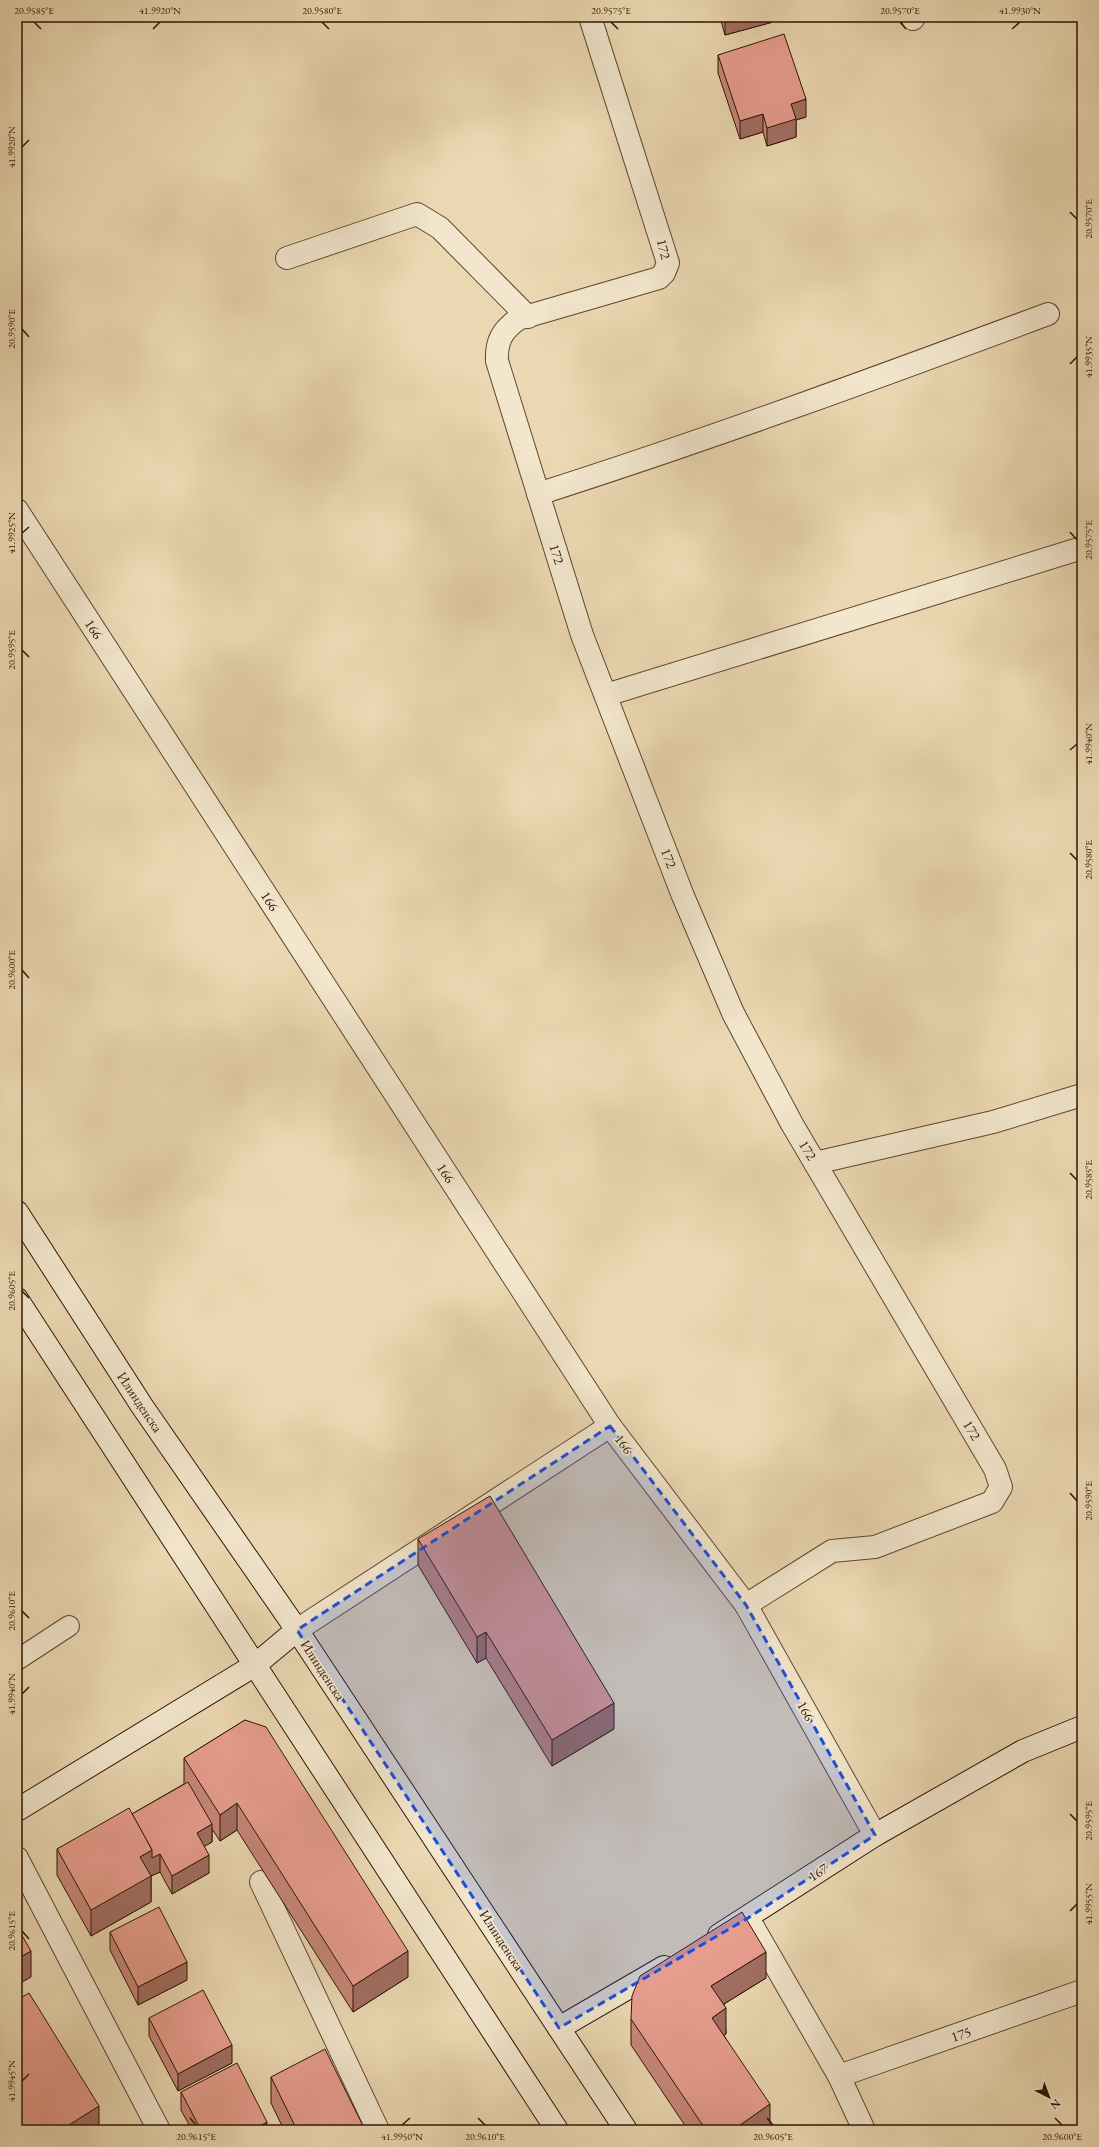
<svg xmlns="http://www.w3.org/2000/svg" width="1099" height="2147" font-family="'EB Garamond',serif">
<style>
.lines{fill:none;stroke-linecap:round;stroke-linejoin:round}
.lane-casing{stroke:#5d462f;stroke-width:22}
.street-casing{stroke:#5d462f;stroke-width:24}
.secondary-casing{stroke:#2e1503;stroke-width:24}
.lane{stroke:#f2e6cd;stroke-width:20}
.street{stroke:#f2e6cd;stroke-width:22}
.secondary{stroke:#f2e6cd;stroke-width:22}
.wall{fill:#c7877a;stroke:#2e1503}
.shaded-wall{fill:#a26e63;stroke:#2e1503}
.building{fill:#e79d8e;stroke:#2e1503}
.marked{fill:#1d4ed8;fill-opacity:0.2;stroke:#1d4ed8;stroke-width:3;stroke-dasharray:8 5;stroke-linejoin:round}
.ticks{fill:none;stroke:#2e1503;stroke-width:1.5}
.labels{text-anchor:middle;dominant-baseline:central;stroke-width:3.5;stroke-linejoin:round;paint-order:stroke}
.street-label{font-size:14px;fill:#2e1503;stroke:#f2e6cd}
.neatline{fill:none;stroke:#2e1503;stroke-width:1.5}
.ticks-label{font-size:10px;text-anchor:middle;fill:#2e1503}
</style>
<rect width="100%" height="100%" fill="#ebd8b2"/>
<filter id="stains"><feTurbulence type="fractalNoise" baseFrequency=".005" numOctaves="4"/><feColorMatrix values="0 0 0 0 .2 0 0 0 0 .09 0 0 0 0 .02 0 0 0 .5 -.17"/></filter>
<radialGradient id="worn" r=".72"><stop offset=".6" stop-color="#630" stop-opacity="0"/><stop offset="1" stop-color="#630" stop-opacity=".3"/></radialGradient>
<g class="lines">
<g class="lane-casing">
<path id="lane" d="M17 1660 69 1626"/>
</g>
<g class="street-casing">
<g id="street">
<path d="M590 17 668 263 664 273 659 278 518 319C502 331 496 341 497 361L582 635 683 896 733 1013 792 1124 995 1469 1001 1487 992 1502 875 1547 832 1551 746 1605"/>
<path d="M912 17 913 19"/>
<path d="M287 258 417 214 440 228 528 317"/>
<path d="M538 494C710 439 879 377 1048 314"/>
<path d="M17 510 610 1426 746 1605 875 1835"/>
<path d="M606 695 1082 548"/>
<path d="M815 1163 993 1122 1082 1095"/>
<path d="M297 1630 610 1426"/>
<path d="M17 1858 159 2130"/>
<path d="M261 1882 378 2130"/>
<path d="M748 1918 839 2076 864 2130"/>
<path d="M839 2076 1082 1991"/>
</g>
</g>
<g class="secondary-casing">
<g id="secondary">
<path d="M17 1212 142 1406 297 1630 626 2130"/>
<path d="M17 1299 557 2130"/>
<path d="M17 1810 255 1665 297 1630"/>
<path d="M719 1935 875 1835 1023 1751 1082 1727"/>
<path d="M559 2028 664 1967"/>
</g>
</g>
<use href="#lane" class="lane"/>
<use href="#street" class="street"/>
<use href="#secondary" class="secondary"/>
</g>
<g class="wall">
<path d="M720 17H773V22L725 35Z"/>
<path d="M718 55 806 117 796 120V137L767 146 763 132 740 139 718 73Z"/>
<path d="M418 1539 614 1729 552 1766 486 1658 477 1663 418 1565Z"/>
<path d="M245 1720 408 1977 353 2012 237 1830 220 1841 212 1829V1842L204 1846 209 1873 172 1894 160 1872 151 1876V1902L91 1936 57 1875V1849L132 1814 184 1784V1758Z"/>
<path d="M110 1932 187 1980 138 2005 110 1950Z"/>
<path d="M766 1978 724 2004 726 2034 724 2035 770 2130H688L631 2045V2019Z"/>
<path d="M17 2000 99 2130H17Z"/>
<path d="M149 2018 232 2063 178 2091 149 2036Z"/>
<path d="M271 2077 365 2130H284L271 2103Z"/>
<path d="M181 2092 267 2130H192L181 2110Z"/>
</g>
<g class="shaded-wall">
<path d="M725 17H773V22L725 35Z"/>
<path d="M806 99V117L796 120V137L767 146V128L791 104Z"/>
<path d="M763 114V132L740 139V121Z"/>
<path d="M486 1632V1658L477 1663V1637Z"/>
<path d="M614 1703V1729L552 1766V1740Z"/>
<path d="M237 1803V1830L220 1841V1815Z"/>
<path d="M212 1824V1842L197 1851V1833Z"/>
<path d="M152 1850 160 1854V1872L151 1876V1902L91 1936V1910L140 1857Z"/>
<path d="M209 1855V1873L172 1894V1876Z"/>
<path d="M31 1951V1977L17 1985V1959Z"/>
<path d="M408 1951V1977L353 2012V1986Z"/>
<path d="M766 1952V1978L711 2012V1986Z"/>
<path d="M187 1962V1980L138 2005V1987Z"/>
<path d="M726 2008V2034L712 2044V2018Z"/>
<path d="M232 2045V2063L178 2091V2074Z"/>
<path d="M770 2104V2130H733Z"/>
<path d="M99 2106V2130H61Z"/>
<path d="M267 2122V2130H253Z"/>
</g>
<g class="building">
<path d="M784 34 806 99 791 104 796 119 767 128 763 114 740 121 718 55Z"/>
<path d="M490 1496 614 1703 552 1740 486 1632 477 1637 418 1539Z"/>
<path d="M245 1720 266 1727 408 1951 353 1986 237 1803 220 1815 184 1758Z"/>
<path d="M188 1782 212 1824 197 1833 209 1855 172 1876 160 1854 152 1858V1850L132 1814Z"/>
<path d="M129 1808 152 1850 140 1857 151 1876 91 1910 57 1849Z"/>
<path d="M159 1907 187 1962 138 1987 110 1932Z"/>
<path d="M742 1912 766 1952 711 1986 726 2008 712 2018 770 2104 733 2130H706L631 2019 632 1996 640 1976Z"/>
<path d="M17 1927 31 1951 17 1959Z"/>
<path d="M203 1990 232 2045 178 2074 149 2018Z"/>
<path d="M29 1993 99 2106 61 2130H23L17 2121V2000Z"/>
<path d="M325 2049 365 2130H297L271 2077Z"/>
<path d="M237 2063 267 2122 253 2130H201L181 2092Z"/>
</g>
<path class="marked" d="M610 1426 746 1605 875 1835 748 1918 559 2028 297 1630Z"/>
<path class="ticks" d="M34 22 41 29M322 22 329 29M611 22 618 29M900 22 906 29M153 29 160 22M1012 29 1020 22M22 147 29 140M1070 212 1077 219M22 329 29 337M1070 364 1077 357M1070 532 1077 540M22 533 29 527M22 650 29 657M1070 750 1077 744M1070 853 1077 860M22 970 29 978M1070 1173 1077 1180M22 1291 29 1298M1070 1493 1077 1501M22 1611 29 1618M22 1694 29 1687M1070 1814 1077 1821M1070 1911 1077 1904M22 1931 29 1939M22 2081 29 2074M190 2118 196 2125M478 2118 485 2125M767 2118 773 2125M1055 2118 1062 2125M402 2125 410 2118"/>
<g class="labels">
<g class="street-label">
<text transform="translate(664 249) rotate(77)">172</text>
<text transform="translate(557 554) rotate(73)">172</text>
<text transform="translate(94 629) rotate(57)">166</text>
<text transform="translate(669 858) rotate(69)">172</text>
<text transform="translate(270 901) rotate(57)">166</text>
<text transform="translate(808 1150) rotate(59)">172</text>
<text transform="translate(446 1173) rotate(57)">166</text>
<text transform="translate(140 1402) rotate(56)">Илинденска</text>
<text transform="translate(972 1430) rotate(59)">172</text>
<text transform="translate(624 1444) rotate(53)">166</text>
<text transform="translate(323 1670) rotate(57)">Илинденска</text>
<text transform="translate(806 1711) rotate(61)">166</text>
<text transform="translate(818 1872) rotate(-33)">167</text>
<text transform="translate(502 1940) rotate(57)">Илинденска</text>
<text transform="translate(961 2034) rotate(-19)">175</text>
</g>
</g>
<rect width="1099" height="2147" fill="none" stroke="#ebd8b2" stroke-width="44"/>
<g transform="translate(1049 2097) rotate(138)" stroke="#f2e6cd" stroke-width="3" paint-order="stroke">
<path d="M0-3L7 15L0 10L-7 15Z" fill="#2e1503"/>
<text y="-6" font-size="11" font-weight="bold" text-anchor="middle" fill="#2e1503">N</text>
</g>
<rect x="22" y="22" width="1055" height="2103" class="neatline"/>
<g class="ticks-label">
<text x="34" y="14">20.9585°E</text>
<text x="160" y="14">41.9920°N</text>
<text x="322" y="14">20.9580°E</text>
<text x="611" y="14">20.9575°E</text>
<text x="900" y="14">20.9570°E</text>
<text x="1020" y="14">41.9930°N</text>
<text transform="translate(11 147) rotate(-90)" y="4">41.9920°N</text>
<text transform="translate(1088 219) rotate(-90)" y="4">20.9570°E</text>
<text transform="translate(11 329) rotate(-90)" y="4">20.9590°E</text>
<text transform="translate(1088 357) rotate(-90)" y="4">41.9935°N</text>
<text transform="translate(11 533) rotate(-90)" y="4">41.9925°N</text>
<text transform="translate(1088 540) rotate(-90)" y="4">20.9575°E</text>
<text transform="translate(11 650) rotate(-90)" y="4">20.9595°E</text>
<text transform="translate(1088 744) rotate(-90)" y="4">41.9940°N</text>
<text transform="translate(1088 860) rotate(-90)" y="4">20.9580°E</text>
<text transform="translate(11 970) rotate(-90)" y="4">20.9600°E</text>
<text transform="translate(1088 1180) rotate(-90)" y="4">20.9585°E</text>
<text transform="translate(11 1291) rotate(-90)" y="4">20.9605°E</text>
<text transform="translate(1088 1501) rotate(-90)" y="4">20.9590°E</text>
<text transform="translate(11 1611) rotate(-90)" y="4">20.9610°E</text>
<text transform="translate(11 1694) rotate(-90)" y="4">41.9940°N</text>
<text transform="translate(1088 1821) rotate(-90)" y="4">20.9595°E</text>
<text transform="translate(1088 1904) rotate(-90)" y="4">41.9955°N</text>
<text transform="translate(11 1931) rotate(-90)" y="4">20.9615°E</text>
<text transform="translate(11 2081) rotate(-90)" y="4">41.9945°N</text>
<text x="196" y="2140">20.9615°E</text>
<text x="402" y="2140">41.9950°N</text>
<text x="485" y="2140">20.9610°E</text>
<text x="773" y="2140">20.9605°E</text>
<text x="1062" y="2140">20.9600°E</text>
</g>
<rect width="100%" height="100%" filter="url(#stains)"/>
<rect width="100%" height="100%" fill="url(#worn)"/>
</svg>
